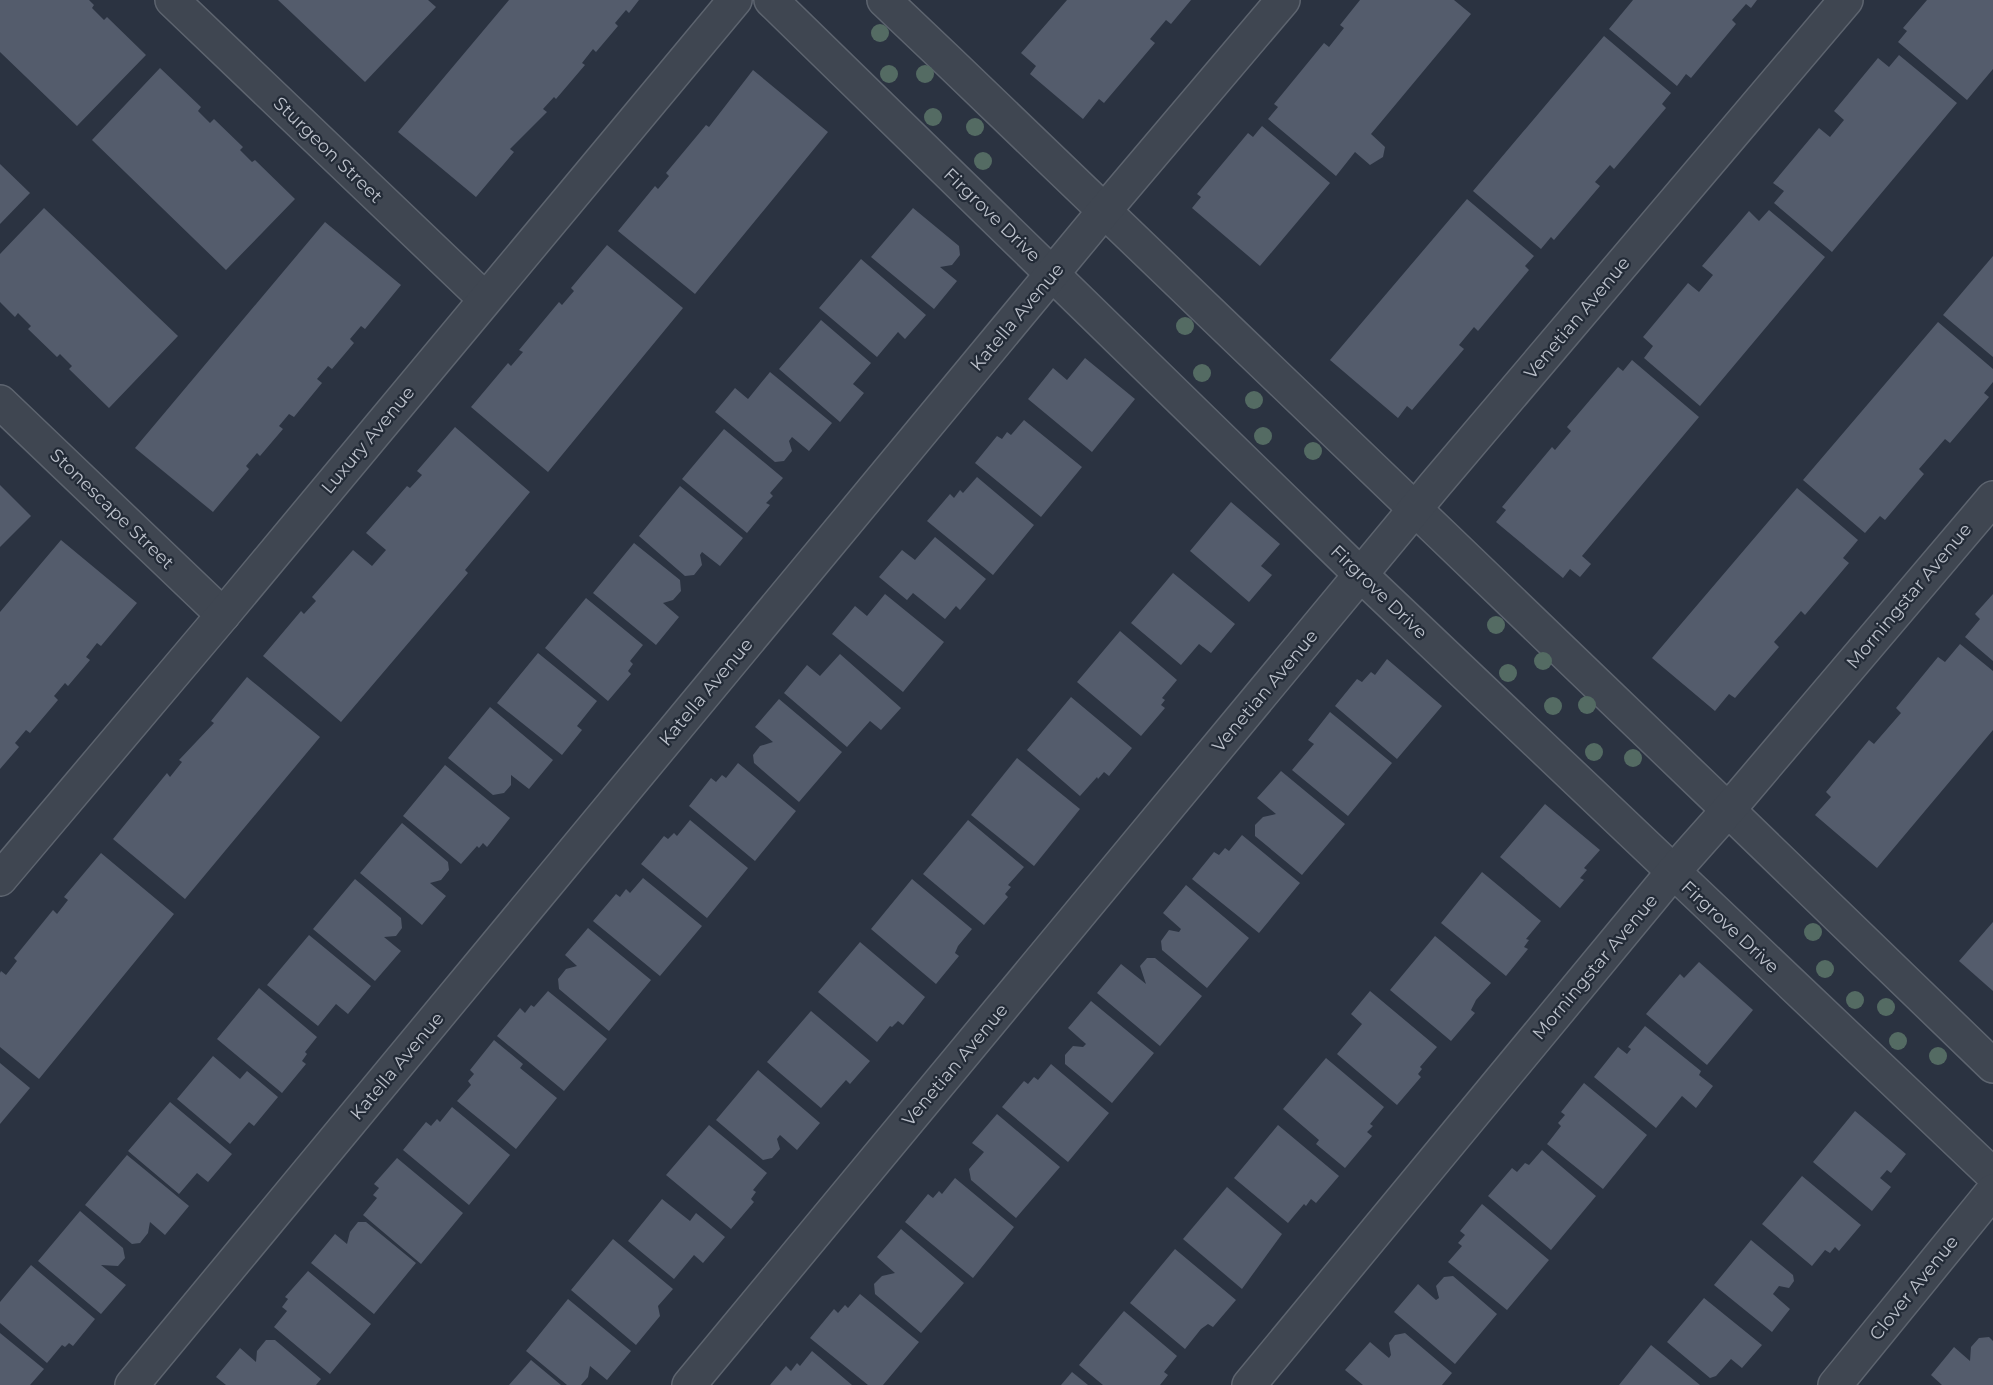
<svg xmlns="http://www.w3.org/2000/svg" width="1993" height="1385" font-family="Montserrat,sans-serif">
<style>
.building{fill:#545c6c}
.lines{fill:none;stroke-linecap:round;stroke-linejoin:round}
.minor-casing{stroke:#5d646f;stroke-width:36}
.minor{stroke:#3f4651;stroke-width:33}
.tree{fill:#546b63}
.labels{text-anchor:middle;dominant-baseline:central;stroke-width:4.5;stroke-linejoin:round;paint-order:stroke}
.street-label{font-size:18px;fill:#bcc1cb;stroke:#232b37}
</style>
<rect width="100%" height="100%" fill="#2b3341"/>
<g class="building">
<path d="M0 0H89L94 5 92 8 104 20 107 17 146 55 77 126 0 52Z"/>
<path d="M278 0H428L436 7 365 82Z"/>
<path d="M509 0H639L629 13 626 10 615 23 618 26 596 52 593 49 582 63 585 65 556 99 554 97 543 109 547 112 510 149 514 152 476 197 398 132Z"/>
<path d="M1067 0H1191L1171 24 1166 20 1150 39 1155 43 1104 103 1099 99 1083 119 1030 74 1036 66 1021 53Z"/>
<path d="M1360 0H1454L1471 14 1371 134 1385 147 1383 157 1370 165 1355 152 1336 176 1268 119 1278 107 1274 104 1324 43 1329 47 1344 28 1340 25Z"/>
<path d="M1633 0H1757L1751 8 1746 4 1732 20 1736 24 1691 78 1686 74 1677 86 1609 29Z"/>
<path d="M1927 0H1993V69L1967 100 1898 42 1907 31 1903 28Z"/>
<path d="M1604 36 1671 93 1662 104 1666 108 1614 169 1610 165 1595 182 1600 186 1554 240 1551 237 1541 249 1473 191Z"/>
<path d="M1899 55 1957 103 1832 252 1774 203 1784 191 1773 183 1819 128 1830 137 1844 120 1834 111 1878 58 1889 67Z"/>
<path d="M160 68 201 107 198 111 210 123 214 119 243 147 240 150 252 162 255 160 295 199 226 270 92 140Z"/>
<path d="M753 70 828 132 695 294 618 231 655 186 658 189 669 176 666 173 706 125 709 127Z"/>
<path d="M1262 126 1330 183 1260 266 1192 208 1201 197 1197 194 1248 133 1253 137Z"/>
<path d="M0 164 30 193 0 224Z"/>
<path d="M1467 199 1534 256 1525 266 1529 270 1478 331 1474 327 1459 345 1464 349 1412 410 1407 406 1398 418 1330 360Z"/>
<path d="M44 208 178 336 109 408 69 369 72 366 60 354 57 357 28 329 31 326 18 313 15 317 0 302V254Z"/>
<path d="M913 208 959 246 960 255 952 265 940 267 957 281 934 309 871 257Z"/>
<path d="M1769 210 1825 257 1700 406 1644 358 1653 346 1643 337 1688 283 1699 292 1713 275 1702 266 1749 211 1759 221Z"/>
<path d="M325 222 401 285 365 329 361 326 350 339 354 343 332 369 328 366 317 379 322 383 294 417 289 414 279 426 283 429 260 456 257 453 246 466 249 469 213 512 135 448Z"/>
<path d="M607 245 683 308 548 472 471 407 508 363 511 366 523 352 519 350 559 302 562 305 574 291 571 288Z"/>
<path d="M1993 256V357L1943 315Z"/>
<path d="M861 259 926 315 905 339 898 332 877 357 819 308Z"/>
<path d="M821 320 871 363 853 384 864 393 840 422 779 369Z"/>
<path d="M1938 322 1993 369V382L1984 393 1989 397 1950 443 1945 439 1919 469 1924 474 1885 520 1880 516 1865 533 1803 480Z"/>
<path d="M1085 358 1135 399 1092 452 1028 399 1053 368 1067 380Z"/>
<path d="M1632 360 1699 417 1582 556 1591 564 1580 577 1570 569 1563 578 1496 522 1506 510 1502 507 1552 447 1555 450 1571 431 1567 427 1618 367 1623 371Z"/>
<path d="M770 372 832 423 809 451 792 437 789 441 792 451 784 461 775 462 715 412 735 388 748 399Z"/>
<path d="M1024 420 1082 467 1041 517 975 463 997 436 1002 439 1007 432 1011 435Z"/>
<path d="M455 427 530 492 465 570 468 573 341 722 263 656 301 611 304 614 316 601 312 597 353 550 372 566 386 550 366 533 407 486 410 488 422 475 417 471Z"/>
<path d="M724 429 783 478 770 493 773 496 766 503 770 505 747 533 682 479Z"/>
<path d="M977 477 1034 525 993 575 927 521 950 494 954 498 960 490 963 493Z"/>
<path d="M0 485 31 516 0 547Z"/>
<path d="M680 486 743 538 720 566 702 552 700 555 702 565 694 575 685 576 639 536Z"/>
<path d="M1797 488 1858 540 1843 558 1849 563 1805 615 1801 611 1774 642 1779 647 1735 698 1729 694 1715 711 1652 658Z"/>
<path d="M1231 502 1280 544 1261 566 1272 575 1249 602 1190 551Z"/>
<path d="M935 537 986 579 960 610 956 606 945 619 913 593 907 600 879 577 902 550 915 560Z"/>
<path d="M61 540 137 603 101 646 97 643 86 657 90 660 68 686 65 683 54 696 58 700 30 733 26 730 15 743 19 747 0 769V612Z"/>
<path d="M634 543 680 580 681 591 673 600 663 603 679 617 656 645 593 593Z"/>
<path d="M1173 573 1235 624 1211 653 1199 644 1181 665 1131 623Z"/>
<path d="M885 594 944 642 903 692 832 634 855 606 867 616Z"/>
<path d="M1993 594V661L1965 637 1980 619 1975 614Z"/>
<path d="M586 598 643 645 630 661 633 664 628 671 631 674 608 701 545 648Z"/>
<path d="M1120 631 1177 680 1162 698 1165 700 1161 705 1165 708 1141 736 1077 682Z"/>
<path d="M1960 644 1993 671V730L1877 868 1815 815 1831 797 1826 792 1869 740 1874 744 1901 713 1896 708 1938 657 1945 662Z"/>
<path d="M538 653 597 701 577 726 582 730 562 755 497 703Z"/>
<path d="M840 654 901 708 881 730 870 721 847 747 784 693 807 665 820 676Z"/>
<path d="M1387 659 1442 706 1397 759 1335 706 1357 679 1362 682 1371 672 1375 675Z"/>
<path d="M247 677 320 737 185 899 113 839 167 773 170 777 182 762 179 760 214 723 211 721Z"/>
<path d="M1071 697 1132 748 1109 776 1104 772 1098 779 1097 777 1080 796 1027 750Z"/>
<path d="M779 699 842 752 799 802 754 763 753 755 760 746 773 742 755 727Z"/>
<path d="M490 707 553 760 529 789 511 775V785L504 793 493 795 448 758Z"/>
<path d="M1330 712 1392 763 1348 816 1292 770 1314 744 1308 740Z"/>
<path d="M1017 758 1080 809 1034 866 971 815Z"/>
<path d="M738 763 796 811 755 861 689 806 711 778 716 782 722 775 726 778Z"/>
<path d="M445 765 510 818 487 847 483 843 479 848 477 846 461 864 403 816Z"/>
<path d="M1281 771 1345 824 1302 875 1255 836V825L1263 817 1276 814 1257 798Z"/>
<path d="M1545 804 1600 850 1584 868 1587 870 1580 878 1584 880 1560 908 1500 857Z"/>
<path d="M690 820 748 868 707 918 641 864 664 836 668 839 674 833 677 836Z"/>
<path d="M968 820 1024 867 1008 885 1011 887 1005 894 1008 897 984 925 923 874Z"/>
<path d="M402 823 448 862 449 870 441 880 430 883 446 896 422 925 360 873Z"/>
<path d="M1242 835 1300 883 1259 933 1192 879 1214 852 1219 855 1225 848 1229 851Z"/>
<path d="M101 853 174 914 39 1079 0 1047V973L1 971 6 975 17 961 14 958 53 910 57 914 68 900 64 897Z"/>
<path d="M1482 872 1541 921 1526 939 1529 940 1524 947 1528 949 1506 976 1441 923Z"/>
<path d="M643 878 702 926 660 976 593 921 616 894 620 897 626 889 630 893Z"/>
<path d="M355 879 401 918 402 928 396 936 384 937 401 951 375 981 313 929Z"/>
<path d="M912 879 972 929 958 946 955 953 959 956 936 984 871 929Z"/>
<path d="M1186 885 1249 938 1207 988 1162 950 1161 941 1169 930 1179 932 1181 929 1163 913Z"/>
<path d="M1993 922V991L1959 961Z"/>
<path d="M588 928 651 980 609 1031 559 989 558 979 566 969 577 966 565 955Z"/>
<path d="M309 935 371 986 348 1014 336 1004 318 1026 267 985Z"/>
<path d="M1435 936 1491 983 1476 1000 1471 1010 1475 1013 1451 1041 1390 990Z"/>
<path d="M860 942 925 997 903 1025 898 1021 892 1027 890 1026 877 1042 818 992Z"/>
<path d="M1147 958H1155L1202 996 1160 1046 1097 993 1121 964 1146 984 1140 966Z"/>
<path d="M1699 962 1753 1010 1707 1065 1646 1014 1680 974 1684 978Z"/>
<path d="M259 988 317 1037 305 1052 307 1054 302 1061 306 1064 282 1093 217 1039Z"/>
<path d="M548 991 607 1039 564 1091 497 1036 520 1008 525 1013 531 1005 534 1007Z"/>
<path d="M1370 991 1437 1047 1420 1067 1422 1069 1418 1074 1421 1077 1397 1105 1337 1054 1362 1024 1351 1014Z"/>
<path d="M1091 1001 1154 1053 1112 1103 1065 1064V1055L1073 1046 1083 1047 1086 1044 1068 1028Z"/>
<path d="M811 1011 870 1061 850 1084 846 1080 821 1108 767 1062Z"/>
<path d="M1645 1026 1701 1071 1699 1075 1713 1086 1696 1108 1682 1096 1656 1128 1594 1077 1618 1047 1627 1054 1631 1049 1628 1047Z"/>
<path d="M494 1040 523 1064 520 1068 557 1098 516 1149 457 1101 471 1085 468 1081 474 1074 470 1070Z"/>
<path d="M213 1056 240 1079 247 1071 278 1097 254 1126 249 1122 230 1144 177 1099Z"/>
<path d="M1326 1058 1384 1107 1370 1124 1373 1126 1367 1132 1372 1136 1345 1168 1316 1144 1319 1140 1283 1109Z"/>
<path d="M0 1063 30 1088 0 1124Z"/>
<path d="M1051 1064 1109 1113 1068 1162 1002 1107 1024 1081 1028 1084 1034 1077 1038 1080Z"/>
<path d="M758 1070 820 1123 797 1150 780 1135 777 1139 780 1149 772 1158 763 1160 716 1120Z"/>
<path d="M1584 1083 1647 1135 1603 1189 1547 1144 1561 1126 1558 1123 1565 1115 1561 1112Z"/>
<path d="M170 1102 232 1154 208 1182 197 1173 179 1194 128 1151Z"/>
<path d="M452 1107 510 1155 469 1205 403 1150 426 1122 431 1126 437 1119 440 1122Z"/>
<path d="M1855 1111 1906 1154 1891 1173 1887 1170 1880 1178 1891 1187 1872 1211 1813 1162Z"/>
<path d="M997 1114 1060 1167 1016 1218 971 1180 969 1169 984 1152 972 1143Z"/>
<path d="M709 1125 767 1173 753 1190 756 1192 751 1199 754 1202 731 1229 666 1175Z"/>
<path d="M1278 1125 1339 1176 1316 1203 1311 1199 1306 1206 1304 1204 1288 1223 1234 1178Z"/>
<path d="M1542 1150 1596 1196 1551 1250 1488 1196 1512 1168 1517 1172 1525 1163 1529 1165Z"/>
<path d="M127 1155 189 1206 165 1235 150 1222 148 1233 140 1243 132 1244 85 1205Z"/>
<path d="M397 1158 463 1213 421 1264 363 1215 377 1198 373 1195 379 1188 374 1184Z"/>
<path d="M1802 1176 1861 1225 1839 1251 1835 1247 1830 1253 1825 1250 1812 1266 1762 1224Z"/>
<path d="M955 1178 1014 1227 973 1278 905 1222 928 1194 933 1198 939 1191 942 1194Z"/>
<path d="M1227 1187 1282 1234 1242 1289 1183 1239Z"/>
<path d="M662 1199 690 1221 696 1213 725 1237 703 1263 694 1255 674 1279 628 1241Z"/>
<path d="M1482 1204 1549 1260 1507 1310 1448 1262 1462 1246 1458 1243 1465 1235 1460 1231Z"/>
<path d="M80 1211 123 1248 125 1258 118 1266 101 1265 126 1285 101 1314 38 1261Z"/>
<path d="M358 1222H366L416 1263 374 1314 311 1263 335 1234 347 1244 350 1232Z"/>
<path d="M901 1229 964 1283 921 1333 875 1294 874 1284 882 1276 895 1273 877 1257Z"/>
<path d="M613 1239 673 1289 658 1306 660 1316 636 1345 571 1290Z"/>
<path d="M1751 1240 1793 1275 1794 1281 1789 1288 1779 1286 1773 1294 1790 1309 1772 1332 1714 1285Z"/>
<path d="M1175 1249 1236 1300 1213 1327 1208 1324 1201 1329 1185 1349 1130 1303Z"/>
<path d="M31 1265 95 1319 73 1346 69 1343 65 1347 62 1345 47 1363 0 1323V1302Z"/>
<path d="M308 1271 371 1324 330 1374 274 1327 287 1311 282 1307 288 1299 285 1297Z"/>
<path d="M1453 1276 1497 1314 1455 1364 1394 1312 1418 1284 1436 1300 1439 1298 1436 1286 1444 1277Z"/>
<path d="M860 1294 919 1342 883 1385H868L810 1338 834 1309 838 1313 845 1305 848 1308Z"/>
<path d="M1704 1298 1762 1345 1742 1368 1731 1359 1716 1376 1710 1378 1667 1342Z"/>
<path d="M568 1299 631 1351 607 1380 590 1366 588 1377 581 1385H567L526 1351Z"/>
<path d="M1124 1311 1177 1356 1164 1372 1168 1375 1160 1385H1103L1079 1365Z"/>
<path d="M0 1333 44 1369 30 1385H0Z"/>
<path d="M1405 1333 1452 1373 1442 1385H1363L1345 1370 1370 1342 1389 1358 1391 1355 1389 1343 1395 1335Z"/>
<path d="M1989 1337 1993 1341V1385H1942L1931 1375 1954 1347 1970 1361 1971 1347 1979 1338Z"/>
<path d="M266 1340H275L321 1379 316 1385H226L216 1377 240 1348 256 1362 257 1351Z"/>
<path d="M1651 1345 1700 1385H1619Z"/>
<path d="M812 1351 852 1385H770L786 1366 791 1371 797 1363 800 1366Z"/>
<path d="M531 1360 561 1385H509Z"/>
<path d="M1072 1372 1088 1385H1061Z"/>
</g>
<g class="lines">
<g class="minor-casing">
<g id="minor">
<path d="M172 0 485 299"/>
<path d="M771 0 1361 575 1993 1175"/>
<path d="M884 0C1071 177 1255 357 1442 535 1626 712 1810 888 1993 1066"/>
<path d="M0 402 223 615"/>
<path d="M0 879 223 615 735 0"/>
<path d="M132 1385 1105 210 1283 0"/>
<path d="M689 1385 1434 486 1846 0"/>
<path d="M1249 1385 1673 872 1729 809 1993 498"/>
<path d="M1835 1385 1993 1191"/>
</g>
</g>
<use href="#minor" class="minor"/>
</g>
<g class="tree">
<circle cx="880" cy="33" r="9"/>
<circle cx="889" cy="74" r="9"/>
<circle cx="925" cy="74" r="9"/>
<circle cx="933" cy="117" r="9"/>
<circle cx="975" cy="127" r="9"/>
<circle cx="983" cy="161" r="9"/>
<circle cx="1185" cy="326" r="9"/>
<circle cx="1202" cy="373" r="9"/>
<circle cx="1254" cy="400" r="9"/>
<circle cx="1263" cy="436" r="9"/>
<circle cx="1313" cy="451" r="9"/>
<circle cx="1496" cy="625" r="9"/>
<circle cx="1543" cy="661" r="9"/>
<circle cx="1508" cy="673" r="9"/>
<circle cx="1587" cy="705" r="9"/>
<circle cx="1553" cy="706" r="9"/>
<circle cx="1594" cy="752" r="9"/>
<circle cx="1633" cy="758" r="9"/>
<circle cx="1813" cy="932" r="9"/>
<circle cx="1825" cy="969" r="9"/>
<circle cx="1855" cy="1000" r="9"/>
<circle cx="1886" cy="1007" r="9"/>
<circle cx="1898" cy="1041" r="9"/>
<circle cx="1938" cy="1056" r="9"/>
</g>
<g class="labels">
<g class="street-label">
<text transform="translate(328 150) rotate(44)">Sturgeon Street</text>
<text transform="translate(992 215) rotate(44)">Firgrove Drive</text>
<text transform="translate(1017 317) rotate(-50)">Katella Avenue</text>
<text transform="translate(1577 318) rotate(-50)">Venetian Avenue</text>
<text transform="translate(368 440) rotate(-50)">Luxury Avenue</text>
<text transform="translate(112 509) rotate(44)">Stonescape Street</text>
<text transform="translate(1379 592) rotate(44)">Firgrove Drive</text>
<text transform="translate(1909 596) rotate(-50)">Morningstar Avenue</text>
<text transform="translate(1265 691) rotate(-50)">Venetian Avenue</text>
<text transform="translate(706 692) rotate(-50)">Katella Avenue</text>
<text transform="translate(1730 927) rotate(43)">Firgrove Drive</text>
<text transform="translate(1595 967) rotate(-50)">Morningstar Avenue</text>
<text transform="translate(955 1065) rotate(-50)">Venetian Avenue</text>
<text transform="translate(397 1066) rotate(-50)">Katella Avenue</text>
<text transform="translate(1914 1288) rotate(-51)">Clover Avenue</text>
</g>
</g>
</svg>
